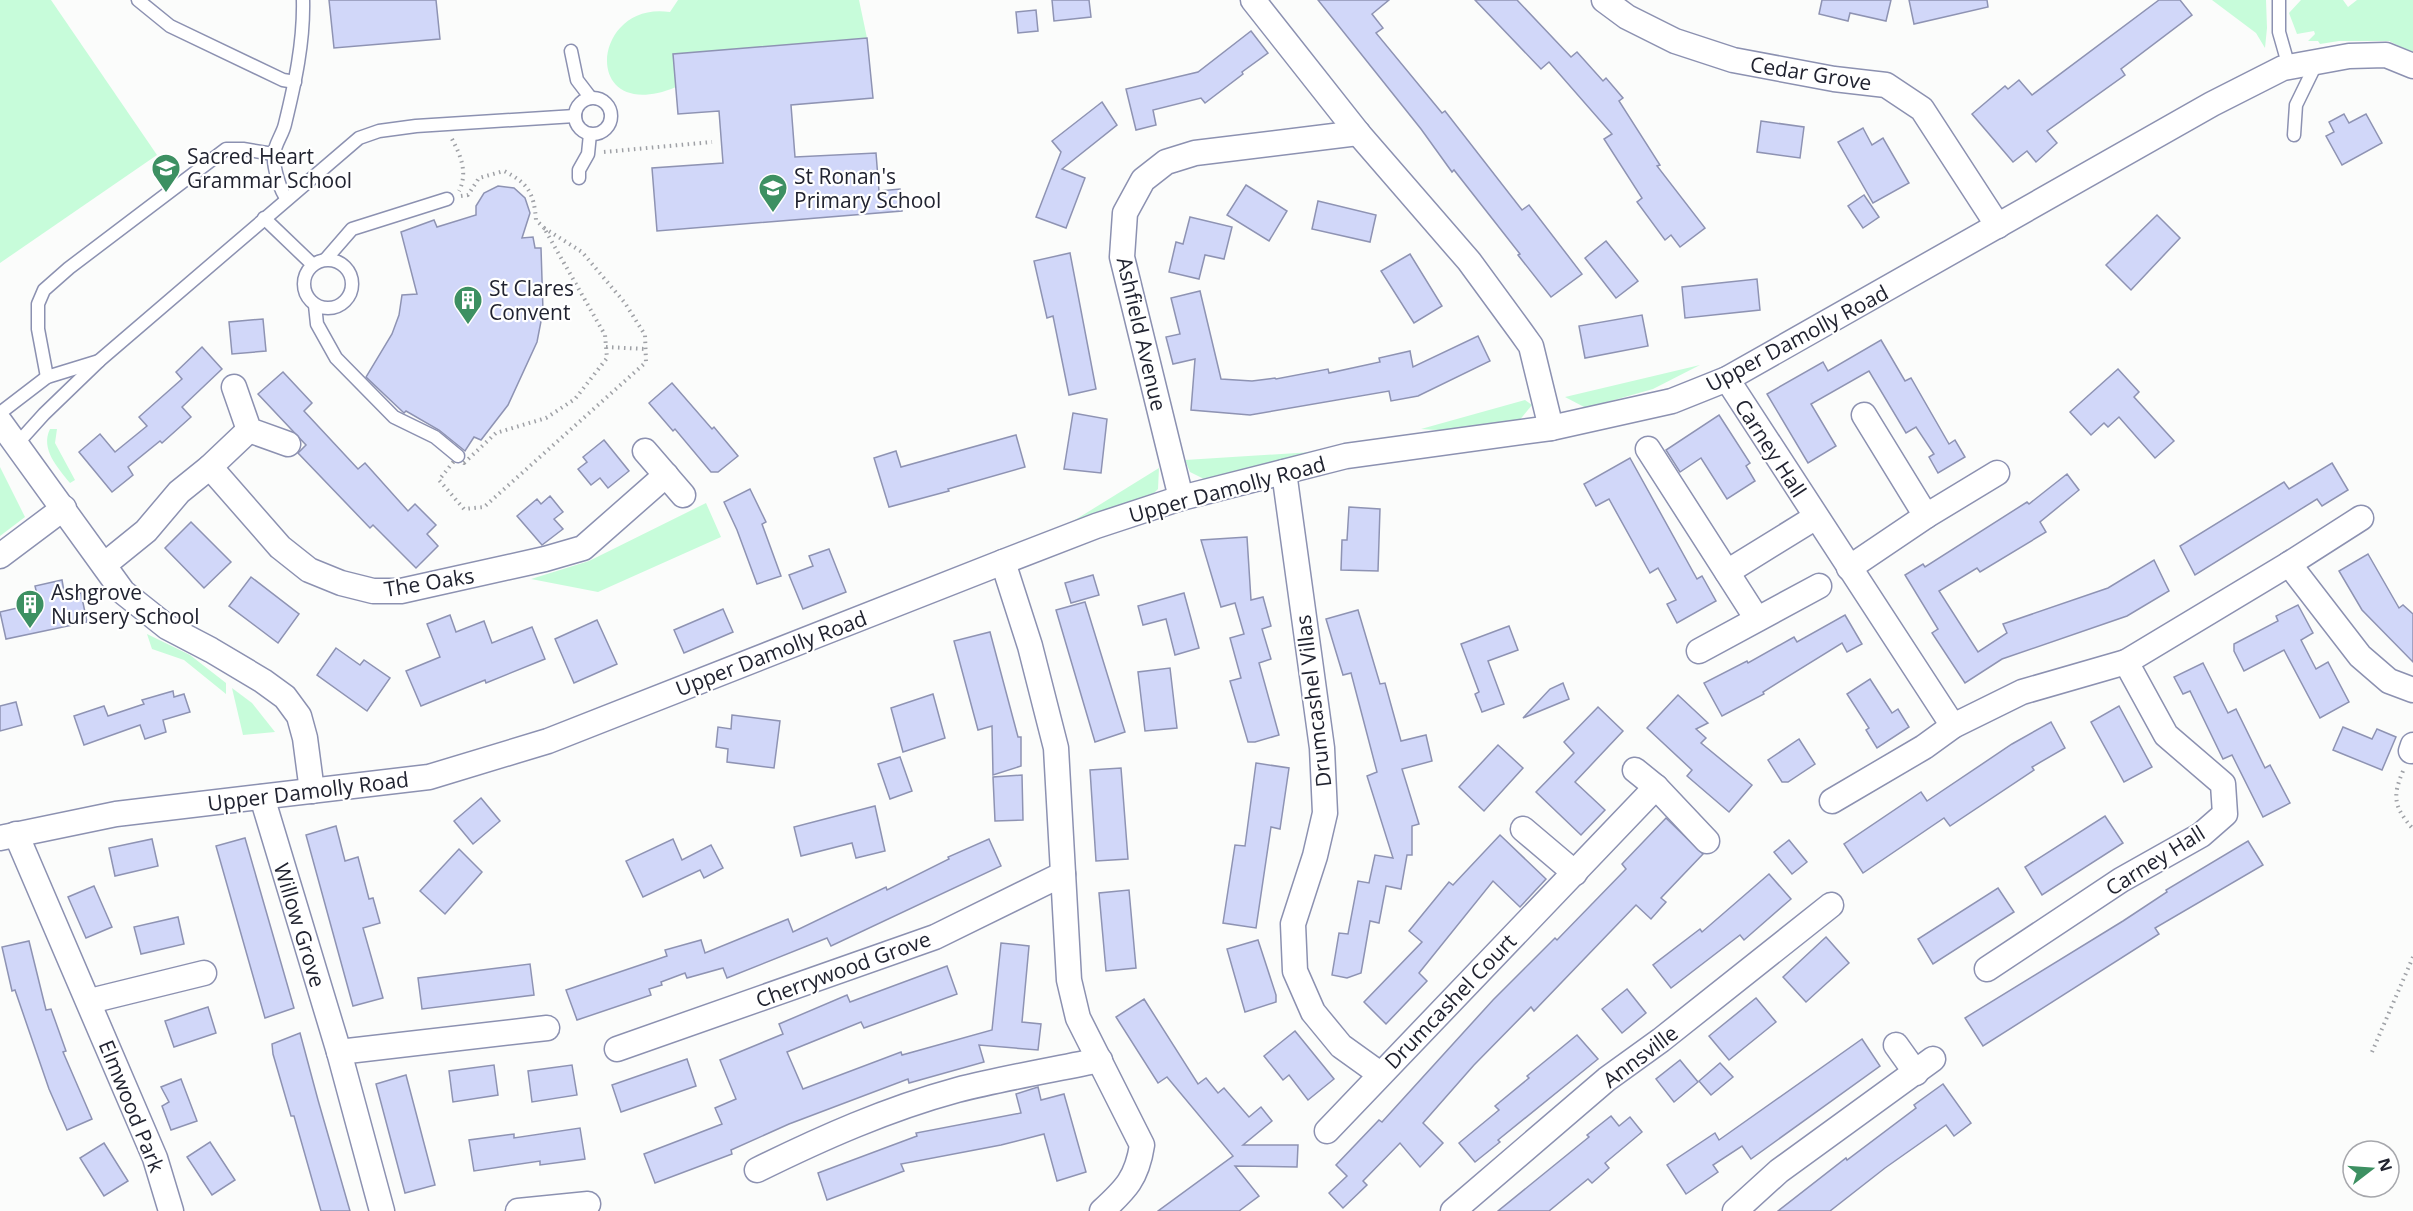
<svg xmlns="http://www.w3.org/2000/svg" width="2413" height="1211" font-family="'Open Sans',sans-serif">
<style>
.green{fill:#c7fcda}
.building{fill:#d1d7f9;stroke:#8e93b3;stroke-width:1.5}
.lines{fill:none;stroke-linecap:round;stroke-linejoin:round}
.lane-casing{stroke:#8c91b1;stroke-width:15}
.street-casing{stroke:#8c91b1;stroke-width:27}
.path{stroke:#9fa1a6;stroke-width:4;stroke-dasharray:1.5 4.5;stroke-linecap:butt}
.lane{stroke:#fff;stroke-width:12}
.street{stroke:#fff;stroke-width:24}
.labels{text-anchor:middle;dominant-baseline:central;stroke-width:4.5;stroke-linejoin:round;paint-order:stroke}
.street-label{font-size:21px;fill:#212330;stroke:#fff}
.poi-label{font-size:21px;fill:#212330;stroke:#fff;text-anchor:start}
</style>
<rect width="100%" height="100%" fill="#fbfcfb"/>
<g class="green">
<path d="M0 0H51L157 155 0 263Z"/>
<path d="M678 0H859L867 38 673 54 676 87C580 127 590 0 670 12Z"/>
<path d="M2212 0H2266L2267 28 2265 48 2256 33Z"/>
<path d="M2301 0H2343L2348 7 2357 0H2413V53L2389 41H2339L2320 44 2318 41H2308L2315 34 2314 31 2297 34 2289 13Z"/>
<path d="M1700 365 1653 389 1586 408 1565 397Z"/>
<path d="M1525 400 1532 405 1518 422 1483 433 1421 429Z"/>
<path d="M50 429H57L55 443 75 480 70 483C58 468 40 449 50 429Z"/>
<path d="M1328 451 1210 482 1190 472 1185 460Z"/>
<path d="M0 467 25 517 0 536Z"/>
<path d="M1159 468 1158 489 1150 497 1062 528Z"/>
<path d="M706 503 721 537 598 592 531 579 589 561Z"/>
<path d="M147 634 190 655 226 683V694L184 660 152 649Z"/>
<path d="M232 688 252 703 275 732 243 735Z"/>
</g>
<g class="building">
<path d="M329 0H436L440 39 334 48Z"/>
<path d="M1052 0H1089L1091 17 1054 21Z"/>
<path d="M1318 0H1389L1372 14 1383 28 1376 33 1442 113 1445 111 1522 210 1529 205 1582 274 1551 297 1518 255 1520 254 1454 170 1452 172 1421 129Z"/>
<path d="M1475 0H1517L1571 57 1577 52 1603 81 1606 78 1623 98 1619 101 1660 165 1657 166 1705 228 1680 247 1671 235 1665 240 1637 202 1642 198 1604 139 1612 134 1549 62 1541 69Z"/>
<path d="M1822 0H1891L1886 21 1850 13 1848 21 1819 14Z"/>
<path d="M1909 0H1987L1988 7 1914 24Z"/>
<path d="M2159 0H2180L2192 15 2121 69 2125 75 2047 131 2057 143 2036 162 2027 151 2013 162 1972 114 2005 86 2008 89 2019 80 2032 95Z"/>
<path d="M1036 10 1038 31 1018 33 1016 12Z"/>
<path d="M1251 31 1268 53 1242 72 1243 74 1205 103 1201 98 1153 110 1156 125 1136 130 1126 89 1198 72Z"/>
<path d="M867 38 873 98 791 105 795 157 876 153 879 191 900 189 902 211 657 231 652 168 723 163 719 111 678 114 673 54Z"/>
<path d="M1102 102 1117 125 1062 169 1085 178 1066 228 1036 217 1061 152 1052 141Z"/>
<path d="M2344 114 2349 123 2366 114 2382 143 2342 165 2326 136 2334 132 2329 122Z"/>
<path d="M1761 121 1804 127 1800 158 1757 152Z"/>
<path d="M1863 128 1872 145 1883 138 1909 183 1873 203 1838 142Z"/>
<path d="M1246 185 1287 211 1269 241 1227 215Z"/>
<path d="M498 186 514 188 525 198 530 213 522 238 533 237 535 248H541L543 311 537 342 508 405 481 440 474 437 465 451 439 430 406 411 404 413 366 377 392 334 399 315 402 295 417 294 401 232 434 220 437 227 476 215V206L484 193Z"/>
<path d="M1864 195 1879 217 1863 228 1848 206Z"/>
<path d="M1318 201 1376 215 1370 242 1312 229Z"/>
<path d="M2157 215 2180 238 2131 290 2106 265Z"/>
<path d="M1190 217 1232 227 1224 259 1205 255 1199 279 1169 272 1176 242 1183 244Z"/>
<path d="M1606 241 1638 281 1616 298 1585 258Z"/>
<path d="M1070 253 1096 389 1069 395 1053 316 1047 318 1034 261Z"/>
<path d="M1410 254 1442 306 1414 323 1381 271Z"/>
<path d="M1757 279 1760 310 1685 318 1682 287Z"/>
<path d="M1200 291 1221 379 1252 381 1275 378 1276 379 1328 369 1329 373 1380 362 1379 358 1410 351 1413 367 1478 336 1490 361 1418 396 1391 401 1389 391 1250 415 1191 410 1195 359 1173 364 1166 337 1180 334 1171 298Z"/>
<path d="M1642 315 1648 346 1585 358 1579 326Z"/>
<path d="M263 319 266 351 232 354 229 322Z"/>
<path d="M1881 340 1905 381 1911 378 1949 444 1955 440 1965 457 1938 473 1929 457 1934 454 1916 427 1906 433 1869 371 1811 404 1836 446 1808 463 1767 394 1823 362 1828 371Z"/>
<path d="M202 347 222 369 182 407 191 417 162 443 160 441 128 467 133 475 112 492 79 452 100 434 115 452 147 426 139 417 182 379 176 372Z"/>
<path d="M2118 369 2139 392 2134 397 2174 441 2155 458 2119 417 2108 427 2104 423 2091 435 2070 412Z"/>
<path d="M283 372 312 403 304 411 358 469 365 463 408 511 415 504 436 525 427 534 438 546 416 568 373 525 370 528 298 453 306 445 258 394Z"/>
<path d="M672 383 712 429 714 427 738 456 718 472H711L675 429 673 431 649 403Z"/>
<path d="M1073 413 1107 419 1101 473 1064 469Z"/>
<path d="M1719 415 1750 463 1746 466 1755 481 1727 499 1701 458 1680 472 1666 450Z"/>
<path d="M1016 435 1025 467 948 489 949 491 889 507 874 458 896 451 901 467Z"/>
<path d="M604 440 629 471 608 488 600 478 591 485 578 469 587 462 583 457Z"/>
<path d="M1630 458 1697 579 1702 576 1716 601 1677 623 1667 604 1676 600 1658 568 1650 573 1609 499 1596 506 1584 484Z"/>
<path d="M2332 463 2348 490 2322 506 2317 499 2195 575 2180 546 2284 482 2289 489Z"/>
<path d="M2067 474 2079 490 2040 522 2046 532 1980 572 1977 568 1939 591 1978 652 2007 633 2003 624 2108 588 2154 560 2169 591 2127 616 2002 659 1965 683 1932 633 1938 629 1905 575 1923 564 1925 567 2027 502 2029 504Z"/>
<path d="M750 489 766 522 762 524 781 576 757 584 737 530 724 502Z"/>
<path d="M550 496 563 512 554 519 563 529 542 545 517 516 537 499 541 504Z"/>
<path d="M1349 507 1380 509 1378 571 1341 570 1342 540H1347Z"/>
<path d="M191 522 231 562 204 588 165 548Z"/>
<path d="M1247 537 1251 600 1263 597 1271 626 1262 629 1271 659 1259 663 1279 735 1255 742H1248L1230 681 1241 678 1230 638 1244 634 1235 603 1221 607 1201 540Z"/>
<path d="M829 549 846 592 803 609 789 575 813 566 809 556Z"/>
<path d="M2368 554 2399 608 2403 605 2413 614V662L2362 610 2339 571Z"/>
<path d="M1093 575 1099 595 1071 603 1065 583Z"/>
<path d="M251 577 299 614 278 643 229 606Z"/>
<path d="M62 580 65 597 81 593 87 622 6 639 0 612 39 603 35 586Z"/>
<path d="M1184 593 1199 648 1175 655 1166 619 1143 625 1138 606Z"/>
<path d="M1085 602 1125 732 1095 742 1056 610Z"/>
<path d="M2298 605 2313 633 2301 640 2316 669 2328 662 2349 702 2320 718 2284 650 2244 671 2234 651V644L2278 621 2276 616Z"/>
<path d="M723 609 733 632 684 653 674 630Z"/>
<path d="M1358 610 1380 684 1385 683 1401 741 1426 735 1432 761 1402 769 1419 824 1412 826V855H1407L1401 889 1386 886 1379 923 1370 921 1361 973 1347 978 1332 975 1339 933 1348 934 1358 881 1369 883 1375 855 1393 858 1367 776 1377 772 1351 673 1343 675 1326 619Z"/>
<path d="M450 615 456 632 484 621 492 643 532 627 545 659 486 683 485 680 421 706 406 671 440 657 427 624Z"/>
<path d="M1845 615 1862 644 1847 652 1842 643 1763 692 1764 694 1722 716 1704 683 1747 661 1748 663 1794 637 1797 642Z"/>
<path d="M597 620 617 664 574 683 555 639Z"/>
<path d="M1509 626 1518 650 1488 661 1504 704 1482 712 1475 694 1479 692 1461 644Z"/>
<path d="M990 632 1018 737H1021V766L993 775 992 726 978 730 954 641Z"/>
<path d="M336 648 360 665 364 660 390 678 367 711 317 675Z"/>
<path d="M2203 663 2228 713 2236 709 2265 768 2270 765 2290 803 2263 817 2232 755 2223 759 2190 691 2183 694 2174 677Z"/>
<path d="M1170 668 1177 728 1145 731 1138 672Z"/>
<path d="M1870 679 1892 713 1898 709 1909 727 1877 748 1866 730 1869 728 1847 694Z"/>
<path d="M1563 683 1569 699 1523 718 1550 689Z"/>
<path d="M173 691 174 697 184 694 190 712 163 720 166 732 145 739 140 725 84 745 74 716 104 706 108 716 144 704 142 700Z"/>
<path d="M933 694 945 738 903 752 891 708Z"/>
<path d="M1678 695 1708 723 1696 729 1706 738 1701 743 1752 785 1729 812 1687 776 1692 770 1647 728Z"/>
<path d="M16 702 22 725 0 731V706Z"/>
<path d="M2119 706 2152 767 2124 782 2091 722Z"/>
<path d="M1598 707 1623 731 1575 782 1605 810 1581 835 1536 792 1574 753 1564 742Z"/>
<path d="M732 715 780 721 774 768 727 762 728 749 716 747 718 727 731 729Z"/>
<path d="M2051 722 2065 748 2032 767 2034 770 1950 826 1944 818 1863 873 1844 844 1921 792 1927 801 2012 744Z"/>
<path d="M2343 727 2372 739 2377 729 2396 737 2382 770 2333 750Z"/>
<path d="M1799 739 1815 764 1788 782H1782L1768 760Z"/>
<path d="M1498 745 1523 768 1484 811 1459 787Z"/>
<path d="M900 757 912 791 890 799 878 764Z"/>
<path d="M1256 763 1289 768 1280 829 1271 827 1256 928 1223 923 1235 845 1245 846Z"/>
<path d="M1121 768 1128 859 1096 861 1090 770Z"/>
<path d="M1022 775 1023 820 995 821 993 777Z"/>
<path d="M481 798 500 821 473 844 454 821Z"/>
<path d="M875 806 885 851 856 858 852 843 801 856 794 827Z"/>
<path d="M2105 816 2123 843 2042 895 2025 867Z"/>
<path d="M1666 818 1703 854 1661 898 1666 902 1651 919 1636 905 1534 1011 1531 1007 1474 1065 1423 1123 1443 1143 1420 1167 1400 1143 1363 1181 1367 1185 1343 1208 1329 1193 1347 1176 1336 1165 1379 1120 1382 1122 1493 1000 1555 938 1557 940 1626 869 1622 864Z"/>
<path d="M336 826 345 861 358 857 369 899 373 898 380 923 363 928 383 998 353 1006 306 835Z"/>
<path d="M1500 835 1546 879 1520 907 1493 881 1419 973 1427 981 1386 1024 1364 1002 1422 942 1409 931 1449 882 1453 885Z"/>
<path d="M245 838 294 1008 265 1018 216 846Z"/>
<path d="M152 839 158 866 115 876 109 848Z"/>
<path d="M673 839 682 860 711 845 723 868 704 878 700 870 643 897 626 861Z"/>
<path d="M989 839 1001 866 831 946 827 938 727 978 723 968 687 978 685 973 661 982 662 985 649 989 651 995 577 1020 566 990 667 956 665 950 701 940 705 953 788 919 793 932 886 887 887 890 949 859 948 857Z"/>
<path d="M1789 840 1807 862 1792 874 1774 852Z"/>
<path d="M2248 841 2263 865 2155 928 2159 934 1983 1046 1965 1018 2123 921 2167 892 2166 890Z"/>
<path d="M459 849 482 872 445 914 420 891Z"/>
<path d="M1769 874 1791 899 1744 940 1740 935 1671 988 1653 965 1700 929 1702 932Z"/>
<path d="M94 886 112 927 86 938 68 897Z"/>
<path d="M1998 888 2014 912 1933 964 1918 939Z"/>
<path d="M1129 890 1136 968 1106 971 1099 893Z"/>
<path d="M178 917 184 944 141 954 134 927Z"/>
<path d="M1826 937 1849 963 1806 1002 1783 977Z"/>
<path d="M1258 940 1276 995V1002L1245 1012 1227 949Z"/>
<path d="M29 941 46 1010 51 1009 66 1051 63 1052 92 1119 67 1130 49 1089 15 990 12 991 2 947Z"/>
<path d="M1001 943 1029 946 1022 1022 1041 1024 1038 1050 979 1045 984 1062 909 1083 908 1079 789 1124 731 1150 732 1154 655 1183 644 1154 722 1124 715 1108 736 1099 720 1060 783 1034 779 1024 847 995 850 1002 947 966 957 994 864 1028 861 1022 787 1052 803 1089 901 1052 902 1055 992 1030Z"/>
<path d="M530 964 534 995 422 1009 418 978Z"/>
<path d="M1627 989 1646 1013 1622 1033 1602 1009Z"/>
<path d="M1756 998 1776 1022 1729 1060 1709 1036Z"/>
<path d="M1144 999 1198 1084 1206 1078 1218 1093 1224 1088 1249 1117 1261 1107 1272 1121 1243 1145H1298L1297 1167 1235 1166 1259 1196 1239 1211H1158L1233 1156 1167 1077 1158 1083 1116 1017Z"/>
<path d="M208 1007 216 1033 174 1047 165 1021Z"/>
<path d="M1295 1031 1334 1079 1308 1100 1289 1075 1283 1080 1264 1056Z"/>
<path d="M300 1033 318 1100 350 1211H321L294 1116H291L273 1054 272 1044Z"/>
<path d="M1577 1035 1598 1059 1498 1140 1500 1142 1475 1162 1459 1143 1499 1110 1495 1106 1529 1078 1527 1076Z"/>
<path d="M1862 1039 1880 1066 1751 1159 1742 1146 1713 1165 1718 1172 1686 1194 1667 1165 1715 1133 1719 1140Z"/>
<path d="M687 1059 696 1086 621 1112 612 1085Z"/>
<path d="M1680 1060 1698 1082 1674 1102 1656 1079Z"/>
<path d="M1720 1063 1733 1077 1711 1095 1699 1081Z"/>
<path d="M494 1065 498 1095 453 1102 449 1071Z"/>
<path d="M572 1065 577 1095 532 1102 528 1071Z"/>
<path d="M406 1075 435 1185 405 1193 376 1084Z"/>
<path d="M181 1079 197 1121 171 1130 162 1106 169 1102 161 1087Z"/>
<path d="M1943 1084 1971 1123 1954 1136 1946 1125 1885 1168 1830 1211H1778L1846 1158 1847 1160 1916 1108 1914 1105Z"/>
<path d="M1038 1087 1041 1100 1064 1094 1086 1172 1057 1181 1044 1134 1001 1145 901 1164 904 1171 827 1200 818 1173 917 1136 916 1133 1021 1113 1016 1094Z"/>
<path d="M1611 1116 1619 1126 1630 1117 1642 1132 1605 1163 1609 1168 1592 1183 1588 1179 1549 1211H1498L1589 1137 1587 1135Z"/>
<path d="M580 1128 585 1159 540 1165V1161L474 1171 469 1140 514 1134V1138Z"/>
<path d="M210 1142 235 1180 212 1195 187 1157Z"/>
<path d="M104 1143 128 1181 104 1196 80 1158Z"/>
</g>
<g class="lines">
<g class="lane-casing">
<g id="lane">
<path d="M138 0 170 26 283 80 295 82"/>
<path d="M2279 0V32L2289 67"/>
<path d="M571 51 577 80 590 97"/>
<circle cx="593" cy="116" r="18"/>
<path d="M2294 135 2296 105 2317 62"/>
<path d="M579 178V170L588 154 590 134"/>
<path d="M287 199C280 191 273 166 274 155 274 145 283 134 285 124 295 83 304 42 303 0"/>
<path d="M264 218 312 264"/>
<path d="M326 259 352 229 447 199"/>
<circle cx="328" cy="284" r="24"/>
<path d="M315 305 317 324 336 358 394 417 435 437 458 456"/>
<path d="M47 377 38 329V304L44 290 69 268 226 149H243L273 154"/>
<path d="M0 413 47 377 99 361"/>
<path d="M16 445 44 414 100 360 359 138 379 131 416 126 575 116"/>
</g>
</g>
<g class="street-casing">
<g id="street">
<path d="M1253 0 1358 133 1469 261 1521 332 1531 346 1551 428"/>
<path d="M1604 0 1627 17 1675 41 1733 60 1834 79 1886 85 1922 109 1998 226"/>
<path d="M1727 379 1953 726"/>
<path d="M234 387 249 430 288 444"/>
<path d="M1864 415 1926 516"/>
<path d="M0 422 123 592 167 627 211 650 263 681 285 697 299 716 305 738 312 791"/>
<path d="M1648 449 1757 619"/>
<path d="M645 451 683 495"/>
<path d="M210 467 249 430"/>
<path d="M1284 472 1322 748 1325 813 1315 856 1293 924 1295 971 1313 1012 1341 1046 1380 1074"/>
<path d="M1181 498 1122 257 1125 213 1143 180 1166 162 1195 153 1358 133"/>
<path d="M0 556 64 508"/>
<path d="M1003 562 1030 646 1056 748 1069 980 1078 1018 1142 1145C1137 1178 1126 1189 1102 1211"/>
<path d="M2289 564 2360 656 2389 681 2413 690"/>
<path d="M104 565 146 531 179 492 210 467 280 547 309 570 341 583 373 591H401L545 559 583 548 666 475"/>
<path d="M1849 568 1926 516 1997 473"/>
<path d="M1727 572 1816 517"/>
<path d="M1699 651 1819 586"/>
<path d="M2126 662 2289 564 2361 518"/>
<path d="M2411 751 2413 745"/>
<path d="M1635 770 1656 787 1707 841"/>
<path d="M262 797 339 1052 382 1211"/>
<path d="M1832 801 1924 747 1953 726 2022 692 2126 662 2166 735 2223 784 2225 814 2201 835 2121 880 1987 969"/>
<path d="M1523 829 1575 873"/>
<path d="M16 834 155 1158 171 1211"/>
<path d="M0 838 116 814 429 777 548 741 1003 562 1096 526 1181 498 1346 456 1551 428 1672 401 1727 379 2212 104 2283 68 2349 56 2386 55 2413 66"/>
<path d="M90 1001 204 973"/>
<path d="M1896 1045 1916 1073"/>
<path d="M617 1049 935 937 1063 874"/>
<path d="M339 1052 547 1028"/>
<path d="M1327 1131 1656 787"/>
<path d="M757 1170C822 1138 887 1109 957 1090 1004 1078 1052 1070 1100 1060"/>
<path d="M518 1211 588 1204"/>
<path d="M1453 1211 1607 1079 1661 1040 1831 905"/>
<path d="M1735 1211 1779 1171 1933 1059"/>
</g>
</g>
<g class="path">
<path d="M452 139C461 156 468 173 459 191"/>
<path d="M604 152 712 142"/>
<path d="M461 196 468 195 479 178 504 171C528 183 534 193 536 220L544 228"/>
<path d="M544 228 582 252 625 303 645 335 646 362 484 507 464 509 439 480 458 456 464 463 496 433 546 418 575 399 607 358 605 335Z"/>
<path d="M606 347 645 349"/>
<path d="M2403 771C2392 797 2394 807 2413 829"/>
<path d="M2372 1052 2413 957"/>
</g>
<use href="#lane" class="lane"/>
<use href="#street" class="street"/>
</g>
<defs>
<g id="school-pin" transform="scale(1.5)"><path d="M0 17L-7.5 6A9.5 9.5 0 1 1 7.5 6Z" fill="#3d9062" stroke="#fff"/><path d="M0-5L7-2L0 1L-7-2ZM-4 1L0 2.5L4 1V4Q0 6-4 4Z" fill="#fff"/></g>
<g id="building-pin" transform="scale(1.5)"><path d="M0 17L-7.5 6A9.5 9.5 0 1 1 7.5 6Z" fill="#3d9062" stroke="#fff"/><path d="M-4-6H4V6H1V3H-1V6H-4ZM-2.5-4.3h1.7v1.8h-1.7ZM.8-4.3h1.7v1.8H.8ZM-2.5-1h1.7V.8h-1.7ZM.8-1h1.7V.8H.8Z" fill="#fff"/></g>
</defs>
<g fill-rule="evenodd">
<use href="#school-pin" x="166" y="168"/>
<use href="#school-pin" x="773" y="188"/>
<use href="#building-pin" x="468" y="300"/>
<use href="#building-pin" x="30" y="604"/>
</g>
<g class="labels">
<g class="street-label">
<text transform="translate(1811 73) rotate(9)">Cedar Grove</text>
<text transform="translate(1142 334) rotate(77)">Ashfield Avenue</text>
<text transform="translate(1797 338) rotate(-28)">Upper Damolly Road</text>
<text transform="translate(1771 448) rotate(57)">Carney Hall</text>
<text transform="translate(1227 489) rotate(-15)">Upper Damolly Road</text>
<text transform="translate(429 582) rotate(-9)">The Oaks</text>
<text transform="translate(771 653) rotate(-21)">Upper Damolly Road</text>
<text transform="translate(1313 701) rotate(-97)">Drumcashel Villas</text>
<text transform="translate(308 791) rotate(-7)">Upper Damolly Road</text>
<text transform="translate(2155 860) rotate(-32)">Carney Hall</text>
<text transform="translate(300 925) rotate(73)">Willow Grove</text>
<text transform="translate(843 969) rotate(-20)">Cherrywood Grove</text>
<text transform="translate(1450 1001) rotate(-46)">Drumcashel Court</text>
<text transform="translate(1640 1056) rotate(-37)">Annsville</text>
<text transform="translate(132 1106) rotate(68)">Elmwood Park</text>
</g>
<g class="poi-label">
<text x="187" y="156">Sacred Heart<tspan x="187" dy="24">Grammar School</tspan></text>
<text x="794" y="176">St Ronan's<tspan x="794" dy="24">Primary School</tspan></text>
<text x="489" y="288">St Clares<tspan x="489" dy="24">Convent</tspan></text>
<text x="51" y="592">Ashgrove<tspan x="51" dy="24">Nursery School</tspan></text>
</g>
</g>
<g transform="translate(2371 1169) rotate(73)"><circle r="28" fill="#ffffff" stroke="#a6a7ac" stroke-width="1.5"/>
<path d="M0-4.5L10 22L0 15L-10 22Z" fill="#3d9062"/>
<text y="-9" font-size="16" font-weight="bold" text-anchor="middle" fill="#212330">N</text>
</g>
</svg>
